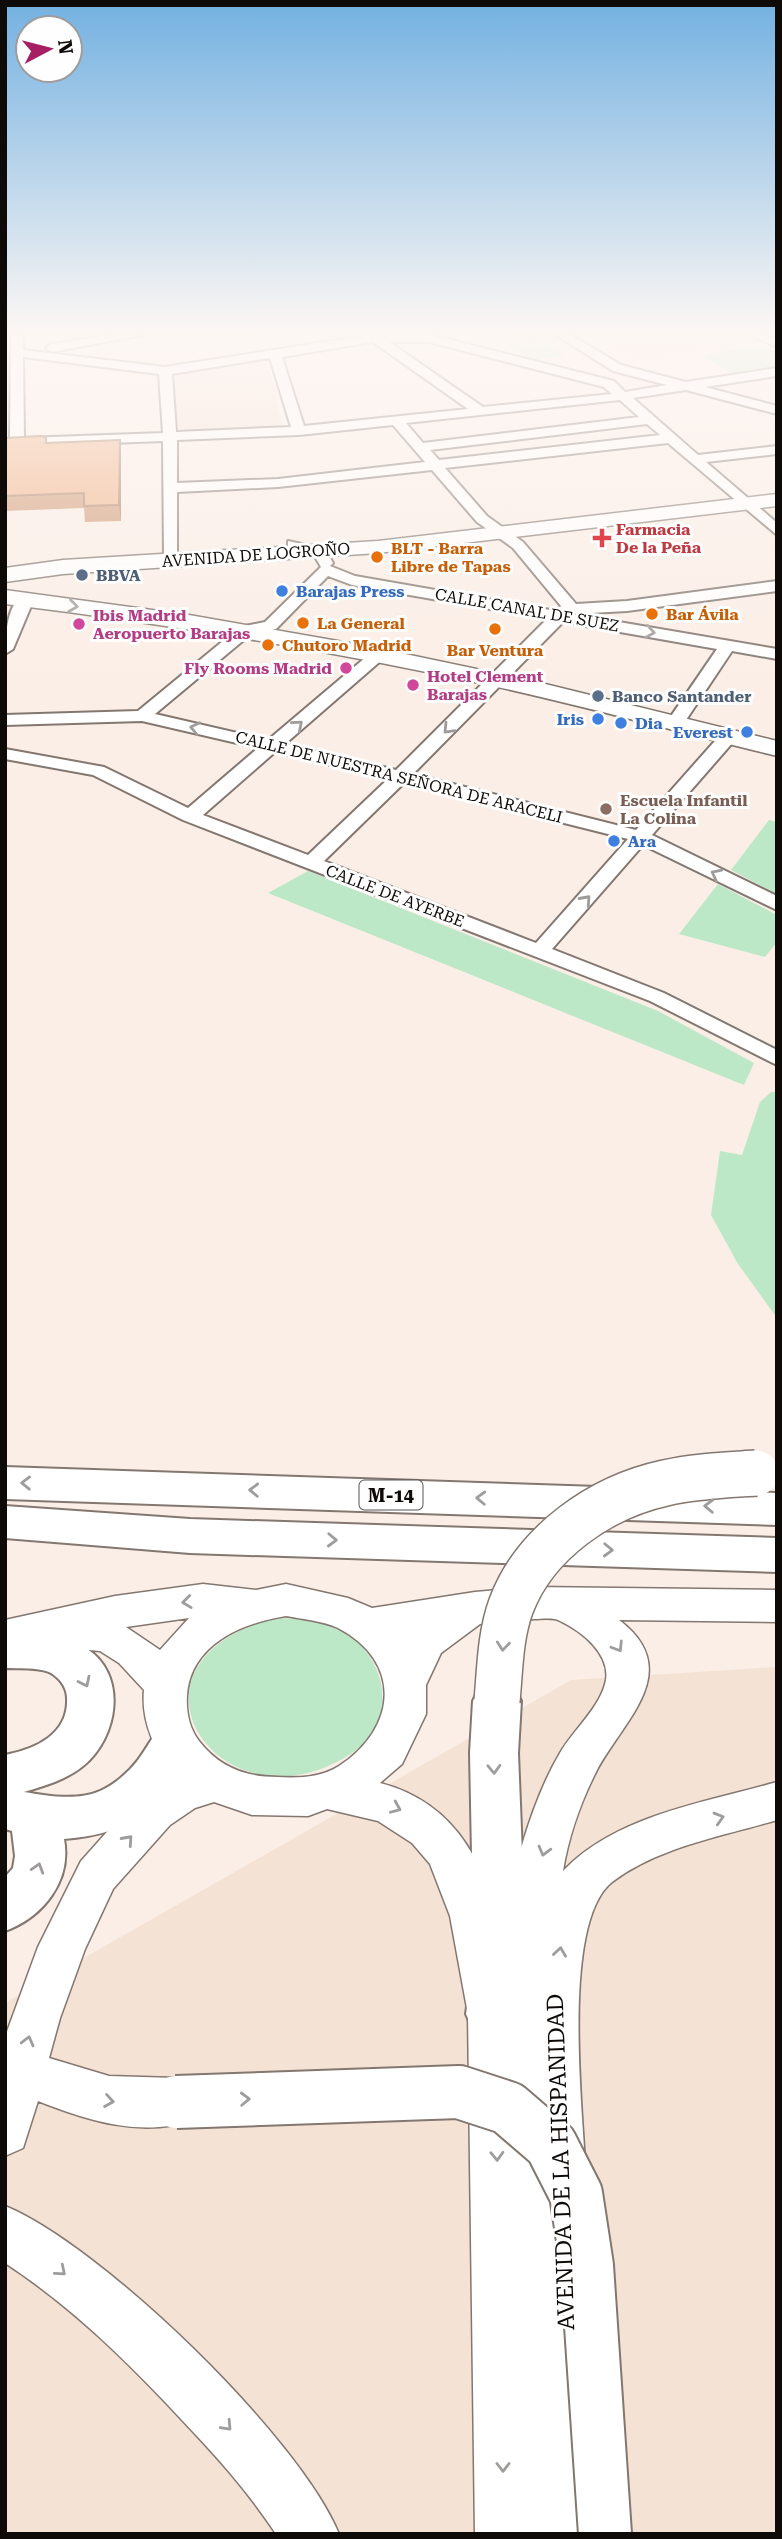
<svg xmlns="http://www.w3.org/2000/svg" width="782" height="2539" font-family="'Roboto Serif',serif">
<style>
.built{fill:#f4e2d5}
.green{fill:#bce8c7}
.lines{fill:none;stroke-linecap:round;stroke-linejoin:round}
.street-casing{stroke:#837770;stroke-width:4}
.secondary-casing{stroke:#837770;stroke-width:3}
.highway-casing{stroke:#837770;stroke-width:4}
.street{fill:#fff;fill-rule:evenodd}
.secondary{fill:#fff;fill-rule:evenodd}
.highway{fill:#fff;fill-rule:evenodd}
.secondary-bridge-casing{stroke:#837770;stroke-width:56;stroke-linecap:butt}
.highway-bridge-casing{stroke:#837770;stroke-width:48;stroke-linecap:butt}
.secondary-bridge{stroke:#fff;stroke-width:52}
.highway-bridge{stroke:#fff;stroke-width:45}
.wall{fill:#ce9670}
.shaded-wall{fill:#a77a5b}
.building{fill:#efaf82;stroke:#a77a5b;stroke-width:2}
.oneway{stroke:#9f9d9c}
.health-dot{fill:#e0444e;stroke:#fefefe;stroke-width:2.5}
.food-dot{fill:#e8710a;stroke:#fefefe;stroke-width:2.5}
.service-dot{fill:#5c6f8a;stroke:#fefefe;stroke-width:2.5}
.shop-dot{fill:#3f7fe0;stroke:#fefefe;stroke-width:2.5}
.hotel-dot{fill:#d1479c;stroke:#fefefe;stroke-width:2.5}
.education-dot{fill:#8d6e63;stroke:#fefefe;stroke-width:2.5}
.labels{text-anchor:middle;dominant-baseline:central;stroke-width:6;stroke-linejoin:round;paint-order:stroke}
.far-health-label{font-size:16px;font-weight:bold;fill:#be3a42;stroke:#fefefe;text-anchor:start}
.far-food-label{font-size:16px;font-weight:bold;fill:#c56008;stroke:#fefefe;text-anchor:start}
.far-street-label{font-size:16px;fill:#0e0a08;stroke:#fefefe}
.far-service-label{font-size:16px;font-weight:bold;fill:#4e5e75;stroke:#fefefe;text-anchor:start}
.far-shop-label{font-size:16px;font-weight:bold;fill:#366cbe;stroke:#fefefe;text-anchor:start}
.far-hotel-label{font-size:16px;font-weight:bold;fill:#b23c85;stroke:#fefefe;text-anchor:start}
.far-education-label{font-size:16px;font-weight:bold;fill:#785e54;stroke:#fefefe;text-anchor:start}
.shield{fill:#fefefe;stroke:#565352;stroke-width:2}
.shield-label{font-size:18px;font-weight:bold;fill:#0e0a08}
.near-street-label{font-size:23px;fill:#0e0a08;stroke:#fefefe}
</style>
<rect width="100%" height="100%" fill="#fbeee6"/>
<g class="built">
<path d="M593 335H744L754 341 636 360Z"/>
<path d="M257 361 268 364 282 424 271 430 191 432 178 428 173 377 184 371Z"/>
<path d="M777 1667V2534H5V2003L571 1680Z"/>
</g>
<g class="green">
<path d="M537 338 565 355 534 360 507 343Z"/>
<path d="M761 345 777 353V368L735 375 700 355Z"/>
<path d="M769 820 777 822V894L731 870Z"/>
<path d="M308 871 658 1011 754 1063 744 1085 268 893Z"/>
<path d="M718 884 777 915V942L765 957 679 934Z"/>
<path d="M771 1092H777V1318L738 1264 711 1215 720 1151 742 1155 760 1102Z"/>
<path d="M277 1618C298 1619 320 1619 339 1629 382 1652 399 1707 362 1745 351 1756 335 1763 321 1769 201 1811 117 1657 277 1618Z"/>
</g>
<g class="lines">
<g class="street-casing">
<g id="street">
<path d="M11 335H23V350L165 367 369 335H432L614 381 625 392 667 385 613 371 556 335H571L621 365 686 382 777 368V376L705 387 777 406V414L686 390 633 398 698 455 777 446V454L706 462 777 523V535L668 443 445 468 487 516 523 542 576 604 627 601 777 581V591L627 611 572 614 777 649V659L732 651 680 729 674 730 665 725 717 649 563 622 413 774 636 830 722 733H734L737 737 734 741 652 835 777 896V910L643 845 552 949 664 993 777 1050V1065L650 1001 183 820 93 775 5 759V749L104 767 188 808 258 748 142 721 5 725V715L138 711 240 627 265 622 321 567 314 555 288 547V541L325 549 333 563 330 566 355 576 556 611 561 606 513 548 477 522 432 470 278 487 177 492V553L174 556H164L163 441 5 447V439H10ZM373 342 468 409 304 426 282 357ZM389 342H429L604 387 612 394 483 407ZM23 357 159 374 163 433 24 438ZM270 358 291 427 176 432 172 374ZM620 400 639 417 423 443 406 423ZM647 424 660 435 439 460 430 450ZM393 425 425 462 278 479 177 483V440L299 435ZM328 576 352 585 547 619 396 770 285 744 384 658 386 655 378 650 372 652 268 740 155 714 251 634 276 629ZM275 752 385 778 388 779 308 855 203 815ZM404 783 628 839 536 943 324 861Z"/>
<path d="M112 335H143L52 352 46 348 52 344Z"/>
<path d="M755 335 777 338V347L757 338Z"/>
<path d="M26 594 34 599 13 649 5 654C5 637 7 600 26 594Z"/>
</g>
</g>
<g class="secondary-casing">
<g id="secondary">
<path d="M777 494V506L378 553 63 574 5 582V568L63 560 378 541Z"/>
<path d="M5 590 189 615 372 647 529 680 777 741V756C682 733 588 707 493 686 332 651 169 624 5 604Z"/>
<path d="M203 1584 256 1590 286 1584 348 1598 372 1608 475 1592 534 1587 777 1590V1622L619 1620C688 1672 619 1724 595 1774 580 1804 568 1839 563 1871 617 1815 704 1803 777 1782V1820C723 1836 658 1847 612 1882 562 1922 582 2102 585 2163L577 2181 558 2188 563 2276 583 2284 591 2303 605 2534H475L468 2014 450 1916 430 1864 412 1843 378 1821 327 1809 308 1816 252 1815 214 1802 195 1808 170 1825 113 1889 85 1949 60 2018 49 2058 109 2076 176 2078 194 2085 201 2102 194 2119C144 2139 86 2120 38 2101L23 2148 5 2156V2037L38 1947 81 1861 138 1797 177 1776C155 1753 141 1722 144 1690L119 1663 100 1651 67 1648 52 1643 5 1653V1620L115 1596ZM286 1616C302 1619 323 1621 338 1628 403 1662 397 1728 339 1766 320 1778 298 1778 277 1777 245 1777 219 1767 199 1741 189 1728 186 1711 187 1695 191 1644 242 1623 286 1616ZM189 1618 160 1650 126 1627ZM534 1619C542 1619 554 1617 560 1621 583 1632 610 1654 606 1680 601 1707 573 1730 560 1753 531 1802 505 1890 504 1948 489 1872 461 1804 380 1783L402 1764 426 1714V1685L441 1653 480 1624Z"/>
<path d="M5 2206C102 2246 299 2437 339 2534H276C247 2490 216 2456 181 2419 128 2362 71 2306 5 2263Z"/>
</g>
</g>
<g class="highway-casing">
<g id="highway">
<path d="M5 1467 777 1493V1525L5 1499Z"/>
<path d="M5 1506 190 1519 777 1538V1572L190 1553 5 1538Z"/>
<path d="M5 1632C32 1633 60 1634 84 1647 129 1673 118 1738 83 1766 66 1780 44 1786 24 1792 48 1796 77 1801 100 1791 114 1785 129 1772 138 1760 156 1736 156 1718 191 1730L198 1744C168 1805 134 1834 64 1839 72 1881 43 1917 5 1931V1877L13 1868 15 1856 12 1831 5 1829V1755C36 1749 69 1734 67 1698 67 1687 59 1677 49 1672 36 1667 19 1669 5 1668Z"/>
<path d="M497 1682 514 1687 521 1701 518 1753 526 1956 520 2014 512 2032 493 2039 474 2032 466 2014 474 1956 470 1753 473 1701 480 1687Z"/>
</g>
</g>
<use href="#street" class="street"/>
<use href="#secondary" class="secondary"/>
<use href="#highway" class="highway"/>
<g class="secondary-bridge-casing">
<path id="secondary-bridge" d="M176 2102 459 2092 508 2108 551 2145 576 2194 587 2266 605 2534"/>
</g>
<g class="highway-bridge-casing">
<path id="highway-bridge" d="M497 1701C500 1669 500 1636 511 1606 535 1542 601 1497 665 1483 695 1476 726 1475 756 1473"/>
</g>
<use href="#secondary-bridge" class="secondary-bridge"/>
<use href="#highway-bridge" class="highway-bridge"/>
</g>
<path class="wall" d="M46 437 47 443 121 455V521L85 522 84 508 5 511V438Z"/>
<path class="shaded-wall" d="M120 440 121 455V521L119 505Z"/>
<path class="building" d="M41 436 46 437V443L120 440 119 505 84 506V493L5 496V438Z"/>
<defs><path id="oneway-chevron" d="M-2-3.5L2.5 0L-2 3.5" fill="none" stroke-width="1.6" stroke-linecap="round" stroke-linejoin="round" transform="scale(1.75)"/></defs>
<g class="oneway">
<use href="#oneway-chevron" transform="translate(73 606) rotate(8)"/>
<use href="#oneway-chevron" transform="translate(650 632) rotate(10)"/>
<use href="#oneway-chevron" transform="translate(298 725) rotate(-41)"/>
<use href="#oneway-chevron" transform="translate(195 728) rotate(-168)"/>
<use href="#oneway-chevron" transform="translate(448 729) rotate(134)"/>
<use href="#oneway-chevron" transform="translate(716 874) rotate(-153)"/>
<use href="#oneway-chevron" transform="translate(586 900) rotate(-48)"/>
<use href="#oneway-chevron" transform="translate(26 1483) rotate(-179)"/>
<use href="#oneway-chevron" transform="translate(254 1490) rotate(-178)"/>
<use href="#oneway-chevron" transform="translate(481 1498) rotate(-178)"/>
<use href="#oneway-chevron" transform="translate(709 1506) rotate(-178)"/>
<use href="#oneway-chevron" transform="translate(332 1540) rotate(2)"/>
<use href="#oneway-chevron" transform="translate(608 1550) rotate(2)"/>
<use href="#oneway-chevron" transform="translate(187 1602) rotate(173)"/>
<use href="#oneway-chevron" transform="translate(503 1646) rotate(96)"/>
<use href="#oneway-chevron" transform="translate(618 1647) rotate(58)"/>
<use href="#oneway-chevron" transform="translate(85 1682) rotate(64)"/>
<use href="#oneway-chevron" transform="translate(494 1769) rotate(88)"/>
<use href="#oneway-chevron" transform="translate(396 1808) rotate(23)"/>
<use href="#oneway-chevron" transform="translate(719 1818) rotate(-16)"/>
<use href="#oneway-chevron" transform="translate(128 1840) rotate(-48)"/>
<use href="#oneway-chevron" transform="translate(544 1851) rotate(105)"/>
<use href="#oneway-chevron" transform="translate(38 1868) rotate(-73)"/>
<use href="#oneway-chevron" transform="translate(560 1952) rotate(-82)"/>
<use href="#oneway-chevron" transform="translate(28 2041) rotate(-76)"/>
<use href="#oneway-chevron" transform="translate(245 2099) rotate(-2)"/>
<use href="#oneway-chevron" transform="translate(109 2101) rotate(9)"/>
<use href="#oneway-chevron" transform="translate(497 2156) rotate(88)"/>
<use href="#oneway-chevron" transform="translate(61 2271) rotate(40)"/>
<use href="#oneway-chevron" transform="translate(227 2426) rotate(47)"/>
<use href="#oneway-chevron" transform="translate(503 2467) rotate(90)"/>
</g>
<linearGradient id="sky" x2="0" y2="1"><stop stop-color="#73b1e1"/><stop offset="0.48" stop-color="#fdf7f4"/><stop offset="1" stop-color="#fdf7f4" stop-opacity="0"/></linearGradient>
<rect width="782" height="691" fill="url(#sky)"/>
<path class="health-dot" d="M598.5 527.5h7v7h7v7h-7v7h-7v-7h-7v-7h7z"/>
<g class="food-dot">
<circle cx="377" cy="557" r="7"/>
<circle cx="652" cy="614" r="7"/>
<circle cx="303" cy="623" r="7"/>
<circle cx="495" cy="629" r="7"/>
<circle cx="268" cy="645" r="7"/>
</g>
<g class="service-dot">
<circle cx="82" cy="575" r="7"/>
<circle cx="598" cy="696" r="7"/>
</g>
<g class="shop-dot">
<circle cx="282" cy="591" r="7"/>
<circle cx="598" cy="719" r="7"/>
<circle cx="621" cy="723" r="7"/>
<circle cx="747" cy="732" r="7"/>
<circle cx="614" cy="841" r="7"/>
</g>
<g class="hotel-dot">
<circle cx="79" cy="624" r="7"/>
<circle cx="346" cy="668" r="7"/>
<circle cx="413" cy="685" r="7"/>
</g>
<circle class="education-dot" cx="606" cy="809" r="7"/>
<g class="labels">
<g class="far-health-label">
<text x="616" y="529">Farmacia<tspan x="616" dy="18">De la Peña</tspan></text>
</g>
<g class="far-food-label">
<text x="391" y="548">BLT - Barra<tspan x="391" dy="18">Libre de Tapas</tspan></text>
<text x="666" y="614">Bar Ávila</text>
<text x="317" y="623">La General</text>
<text x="282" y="645">Chutoro Madrid</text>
<text x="495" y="650" text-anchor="middle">Bar Ventura</text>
</g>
<g class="far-street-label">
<text transform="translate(256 555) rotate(-4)">AVENIDA DE LOGROÑO</text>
<text transform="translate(527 610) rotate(10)">CALLE CANAL DE SUEZ</text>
<text transform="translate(399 777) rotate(14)">CALLE DE NUESTRA SEÑORA DE ARACELI</text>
<text transform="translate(395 896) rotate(21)">CALLE DE AYERBE</text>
</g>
<g class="far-service-label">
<text x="96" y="575">BBVA</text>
<text x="612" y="696">Banco Santander</text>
</g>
<g class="far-shop-label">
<text x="296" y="591">Barajas Press</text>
<text x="584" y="719" text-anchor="end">Iris</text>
<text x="635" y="723">Dia</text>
<text x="733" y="732" text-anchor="end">Everest</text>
<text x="628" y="841">Ara</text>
</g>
<g class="far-hotel-label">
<text x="93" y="615">Ibis Madrid<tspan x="93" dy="18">Aeropuerto Barajas</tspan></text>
<text x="332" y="668" text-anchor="end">Fly Rooms Madrid</text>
<text x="427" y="676">Hotel Clement<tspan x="427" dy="18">Barajas</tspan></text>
</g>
<g class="far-education-label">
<text x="620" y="800">Escuela Infantil<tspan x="620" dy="18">La Colina</tspan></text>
</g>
<rect class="shield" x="359.5" y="1480.5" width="63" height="29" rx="5"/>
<g class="shield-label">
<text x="391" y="1495">M-14</text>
</g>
<g class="near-street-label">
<text transform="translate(561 2162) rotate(-92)">AVENIDA DE LA HISPANIDAD</text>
</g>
</g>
<rect width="782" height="2539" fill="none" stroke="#0e0a08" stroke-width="14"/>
<g transform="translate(49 49) rotate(83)"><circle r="33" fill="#fefefe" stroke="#9e9c9c" stroke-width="2"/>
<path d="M0-5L12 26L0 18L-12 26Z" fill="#a81e62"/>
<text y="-10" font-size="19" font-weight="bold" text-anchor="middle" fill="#0e0a08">N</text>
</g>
</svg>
